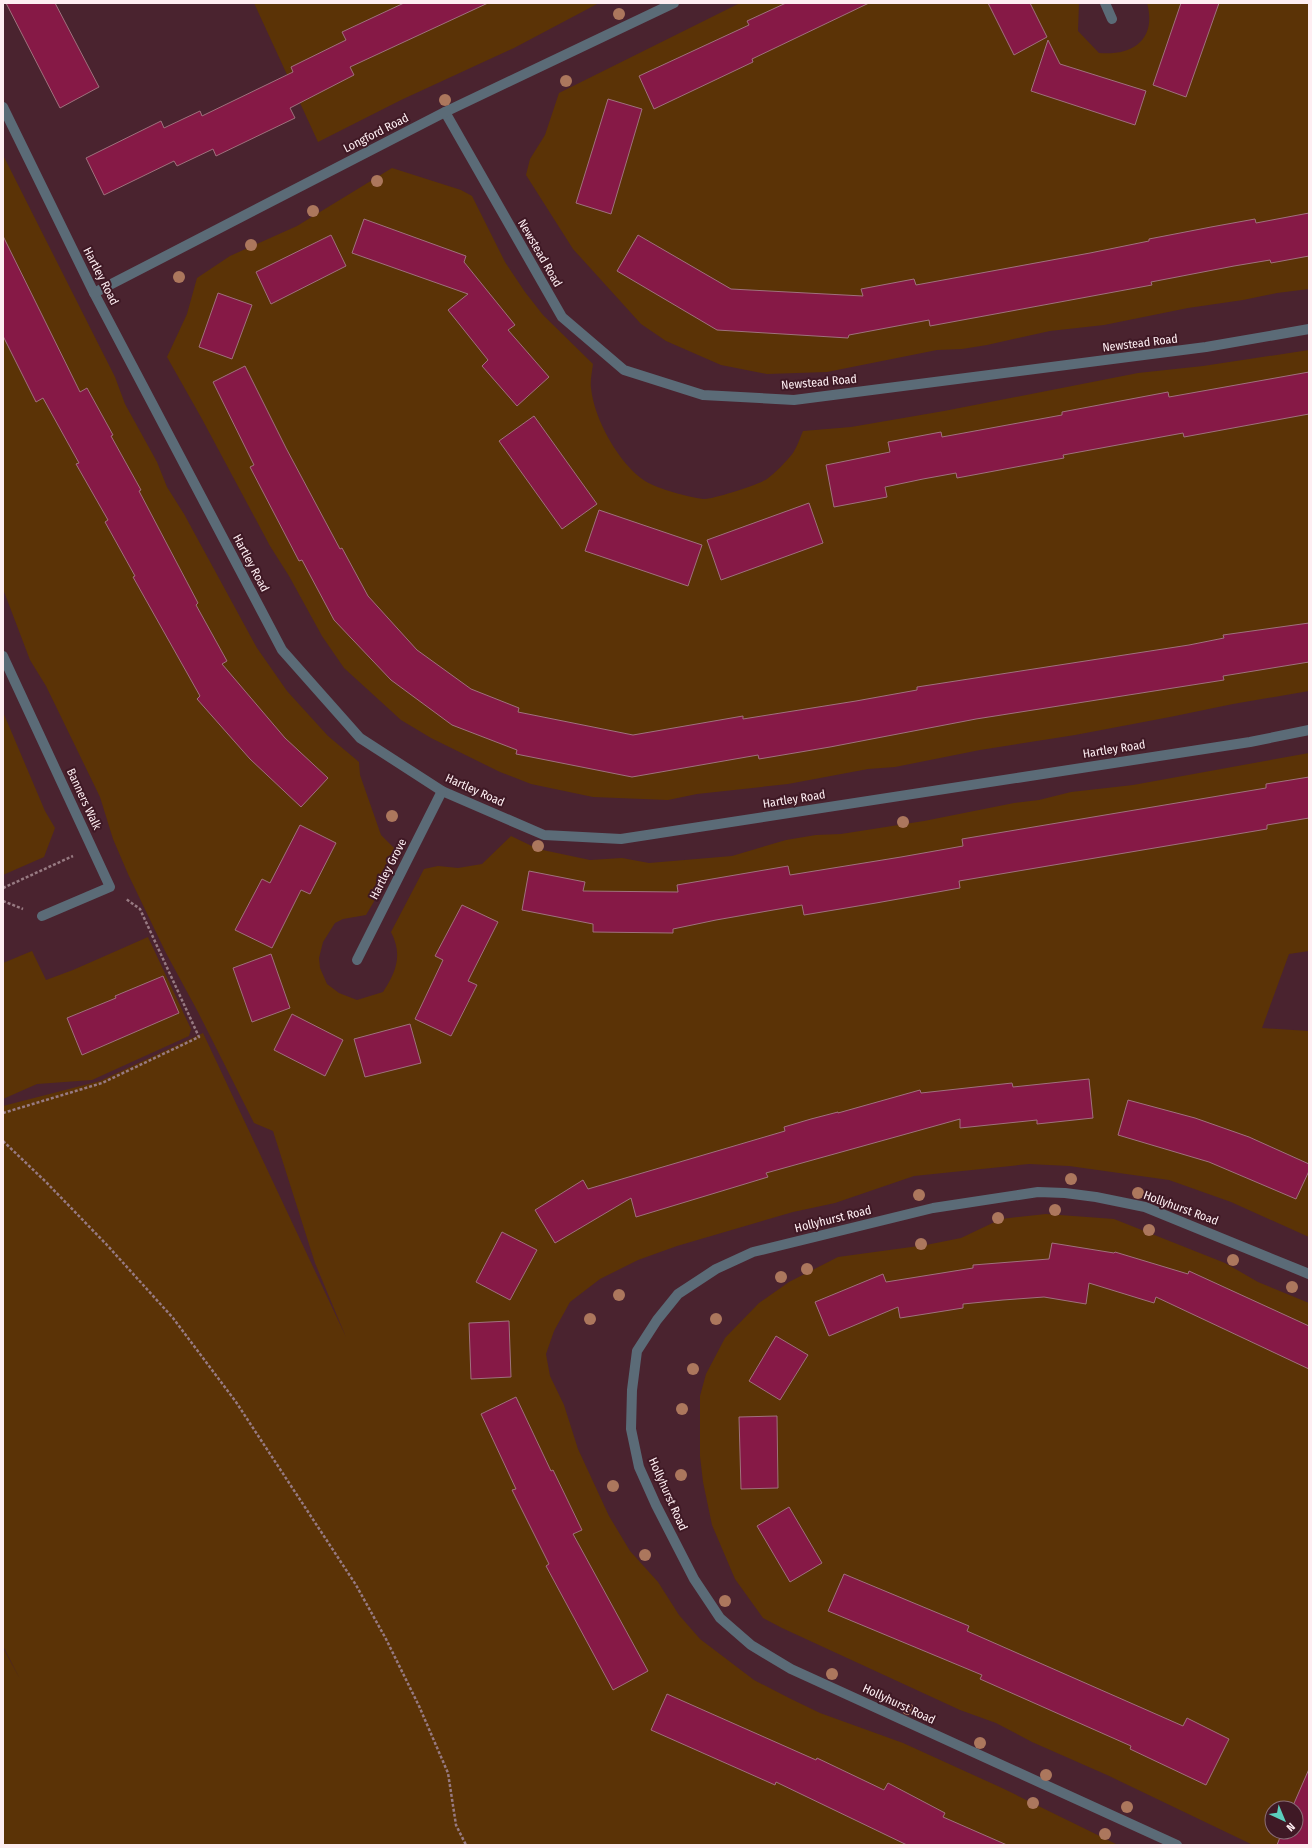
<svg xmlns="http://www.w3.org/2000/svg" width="1312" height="1848" font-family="'Fira Sans Condensed',sans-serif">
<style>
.green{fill:#5b3306;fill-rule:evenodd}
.building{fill:#861946;stroke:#9f717d}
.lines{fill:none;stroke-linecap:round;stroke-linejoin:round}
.path{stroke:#977a82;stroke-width:2.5;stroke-dasharray:3 2;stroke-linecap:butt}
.minor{stroke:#5b6b77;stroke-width:10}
.tree{fill:#ac775d}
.labels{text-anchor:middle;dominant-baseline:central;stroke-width:4;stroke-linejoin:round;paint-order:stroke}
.street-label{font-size:12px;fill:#feeef2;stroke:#3f1925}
</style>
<rect width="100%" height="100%" fill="#4a232f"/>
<g class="green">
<path d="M254 3H599L514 48 401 100 318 142Z"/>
<path d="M740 3H1079L1078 31 1099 53C1133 56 1157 39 1147 3H1309V289L1277 293 1243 300 1188 308 1104 325 1050 331 987 345 962 349 937 350 827 372 767 374 721 365 666 341 641 324 573 249 526 175 530 159 545 135 559 93Z"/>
<path d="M3 155 115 377 125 404 157 462 167 487 184 514 257 648 287 691 328 736 359 762 360 775 381 835 398 852 379 893 366 915 343 919 335 923 323 942 319 958 320 968 327 984 339 993 357 1000 383 992C396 972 403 955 391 932L424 869 438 866 458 868 482 864 511 836 538 849 590 860 622 858 649 863 732 856 786 840 816 835 841 834 924 821 1014 803 1039 800 1071 792 1133 785 1309 753V951L1289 954 1262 1028 1309 1031V1237L1231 1202 1169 1180 1069 1166 1029 1164 914 1176 835 1203 793 1212 677 1246 638 1260 600 1279 570 1302 554 1331 546 1354 550 1376 564 1405 578 1449 609 1516 630 1551 658 1582 679 1615 700 1639 754 1680 789 1698 820 1713 903 1743 1002 1788 1118 1845H3V1648L20 1679 3 1646V1106L100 1081 203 1033 346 1337 315 1263 273 1131 254 1123 198 1012 166 953 128 874 113 839 100 797 46 686 30 660 3 589Z"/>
<path d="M392 168 461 190 472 196 505 262 525 292 543 315 593 364C592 372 590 381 591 388 594 419 619 464 645 481 658 489 688 497 703 499 711 500 760 484 767 479 775 473 786 462 793 453 797 447 800 438 803 431L851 427 944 411 1138 373 1203 366 1309 350V691L1233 704 1170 717 1075 735 980 750 895 767 868 769 788 784 697 794 668 800 593 797 531 784 500 772 431 738 401 720 344 668 322 636 289 576 270 546 202 419 167 357 187 314 197 278 230 256 297 226Z"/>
<path d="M3 712 45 811 55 828 44 857 3 875Z"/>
<path d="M148 937 191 1029 189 1036 92 1080 37 1084 3 1099V963L32 951 46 980 73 970Z"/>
<path d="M1046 1214 1114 1219 1225 1263 1258 1282 1309 1303V1845H1253L1107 1775 1032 1742 996 1723 960 1710 782 1628 763 1618 735 1579 712 1525 703 1482 700 1456V1396L706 1374 725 1338 759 1303 789 1282 838 1257 926 1245 961 1238 1001 1219ZM1272 1808H1296V1832H1272Z"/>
</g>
<g class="building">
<path d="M6 3H55L99 87 60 108Z"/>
<path d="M404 3H488L350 67 354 75 290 108 295 118 216 156 213 149 177 166 174 161 104 195 86 158 161 121 164 128 200 111 202 116 293 72 291 67 346 40 342 32Z"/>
<path d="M786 3H869L752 59 753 62 654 109 639 76 749 25 747 21Z"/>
<path d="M988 3H1030L1047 37 1014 55Z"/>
<path d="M1181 3H1219L1186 97 1153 85Z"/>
<path d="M1048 40 1060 64 1146 91 1135 125 1031 91Z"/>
<path d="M608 99 642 109 611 214 576 203Z"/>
<path d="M1309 213V256L1271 263 1270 260 1234 266 1151 282 1152 285 930 326 929 320 849 335 848 338 717 330 617 271 638 235 731 289 863 296 861 289 914 279 916 285 1090 253 1149 241V239L1211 227 1255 219 1256 223Z"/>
<path d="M364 219 466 256 464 262 515 325 508 330 549 377 517 406 482 366 488 360 448 310 468 294 352 253Z"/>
<path d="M331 235 346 266 271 304 256 272Z"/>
<path d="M3 236 80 392 87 388 113 435 111 436 141 490 139 491 198 603 196 605 227 661 222 664 285 738 328 778 301 807 250 759 197 699 200 696 133 577 135 576 105 522 108 520 76 464 79 463 43 398 36 402 3 336Z"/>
<path d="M218 293 252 305 232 359 199 347Z"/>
<path d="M245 366 286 448 340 549 342 548 368 596 417 650 471 689 519 708 518 712 633 735 743 716V719L856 701 917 690V687L1189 645 1224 638 1223 635 1309 623V662L1223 676 1224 680 976 719 830 747 759 759 758 755 632 777 516 754 517 750 452 725 391 680 334 620 302 560 299 561 250 467 254 465 213 382Z"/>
<path d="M1309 372V414L1184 437 1183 433 1063 455 1064 458 957 478 956 473 923 479 885 487 887 497 834 507 826 465 890 452 888 442 941 432 942 437 1062 415V412L1168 392 1169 397Z"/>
<path d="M534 416 597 504 562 529 499 441Z"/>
<path d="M809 503 823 543 721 580 707 540Z"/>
<path d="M599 510 702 545 688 586 585 551Z"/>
<path d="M1309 777V818L1267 825V829L959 881 960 888 876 903 804 915 802 905 716 920 673 929V933L593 932V924L522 910 529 871 585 882 583 891 678 892 677 885 788 866 790 875 901 857 963 846 962 839 1266 788V784Z"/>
<path d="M300 825 336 843 310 894 301 890 272 948 235 930 262 879 270 883Z"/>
<path d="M462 905 498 922 468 981 477 985 451 1036 415 1019 443 960 435 956Z"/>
<path d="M271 954 290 1008 252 1022 233 968Z"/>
<path d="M163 976 179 1013 82 1055 67 1018 116 998 115 996Z"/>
<path d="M292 1014 343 1040 325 1076 274 1050Z"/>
<path d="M410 1024 421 1063 365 1077 354 1039Z"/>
<path d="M1089 1079 1093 1118 1037 1124V1120L960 1128V1119L766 1173 768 1177 636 1217 631 1198 555 1243 535 1210 583 1180 588 1189 785 1131 784 1127 811 1119 838 1112V1113L920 1090 921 1093 1012 1083 1013 1087Z"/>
<path d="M1128 1100 1195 1118 1249 1137 1309 1164V1171L1296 1199 1209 1162 1118 1135Z"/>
<path d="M502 1232 537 1250 510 1300 476 1282Z"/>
<path d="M1052 1243 1114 1253 1115 1252 1188 1274 1189 1271 1309 1326V1369L1156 1297 1154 1303 1089 1283 1086 1304 1044 1297 1003 1300 963 1304V1308L900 1318 898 1307 829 1336 815 1302 883 1274 886 1282 973 1268V1265L1049 1259Z"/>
<path d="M509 1321 511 1377 471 1379 469 1323Z"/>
<path d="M776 1336 808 1355 780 1400 749 1381Z"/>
<path d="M516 1397 551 1471 553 1470 582 1530 573 1534 648 1671 613 1690 546 1566 549 1564 512 1490 516 1489 481 1414Z"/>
<path d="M777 1416 778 1488 741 1489 739 1417Z"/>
<path d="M789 1507 822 1563 790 1582 757 1526Z"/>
<path d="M844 1574 969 1626 967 1631 1183 1726 1187 1718 1229 1739 1206 1785 1130 1749 1131 1746 980 1679 982 1675 828 1611Z"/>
<path d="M667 1694 816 1760 817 1758 884 1790 888 1783 945 1813 943 1817 1007 1845H907L776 1782 775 1785 651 1730Z"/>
<path d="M1309 1769V1845H1277L1282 1832H1296V1808H1292Z"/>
</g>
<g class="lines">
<g class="path">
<path d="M3 888 73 856"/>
<path d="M3 901 23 909"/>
<path d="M3 1113 102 1083 199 1037 140 909 126 899"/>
<path d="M3 1141 46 1182 107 1245 173 1318 236 1402 356 1585 386 1639 419 1706 448 1773 456 1825 466 1845"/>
</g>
<g class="minor">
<path d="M1105 3 1112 19"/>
<path d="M3 107 94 293 282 650 360 738 442 791 544 835 621 839 1250 742 1309 730"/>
<path d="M445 112 562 317 624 370 703 395 794 400 1206 347 1309 329"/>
<path d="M94 293 445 112 674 3"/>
<path d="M3 656 110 887 42 916"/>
<path d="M357 960 442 791"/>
<path d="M1177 1845 791 1669 751 1645 720 1618 694 1579 656 1505 639 1467 631 1429 632 1390 637 1351 657 1320 678 1294 716 1269 753 1252 933 1208 1038 1192 1065 1193 1096 1197 1145 1207 1309 1274"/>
</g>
</g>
<g class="tree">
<circle cx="619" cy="14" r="6"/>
<circle cx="566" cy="81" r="6"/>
<circle cx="445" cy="100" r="6"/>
<circle cx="377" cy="181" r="6"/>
<circle cx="313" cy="211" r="6"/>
<circle cx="251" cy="245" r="6"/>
<circle cx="179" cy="277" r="6"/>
<circle cx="392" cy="816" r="6"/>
<circle cx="903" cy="822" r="6"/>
<circle cx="538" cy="846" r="6"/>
<circle cx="1071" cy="1179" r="6"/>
<circle cx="1138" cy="1193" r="6"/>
<circle cx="919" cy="1195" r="6"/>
<circle cx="1055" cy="1210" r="6"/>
<circle cx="998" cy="1218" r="6"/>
<circle cx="1149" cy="1230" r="6"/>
<circle cx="921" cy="1244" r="6"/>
<circle cx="1233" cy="1260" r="6"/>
<circle cx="807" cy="1269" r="6"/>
<circle cx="781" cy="1277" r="6"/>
<circle cx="1292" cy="1287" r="6"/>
<circle cx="619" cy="1295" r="6"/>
<circle cx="590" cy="1319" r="6"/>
<circle cx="716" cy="1319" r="6"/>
<circle cx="693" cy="1369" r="6"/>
<circle cx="682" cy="1409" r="6"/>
<circle cx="681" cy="1475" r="6"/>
<circle cx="613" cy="1486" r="6"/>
<circle cx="645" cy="1555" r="6"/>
<circle cx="725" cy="1601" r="6"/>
<circle cx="832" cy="1674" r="6"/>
<circle cx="908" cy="1709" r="6"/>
<circle cx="980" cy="1743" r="6"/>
<circle cx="1046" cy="1775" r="6"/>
<circle cx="1033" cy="1803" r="6"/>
<circle cx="1127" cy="1807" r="6"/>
<circle cx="1105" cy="1834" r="6"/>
</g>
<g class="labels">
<g class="street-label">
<text transform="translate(376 133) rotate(-27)">Longford Road</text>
<text transform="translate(540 253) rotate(60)">Newstead Road</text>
<text transform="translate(101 276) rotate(63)">Hartley Road</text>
<text transform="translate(1140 343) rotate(-7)">Newstead Road</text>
<text transform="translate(819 382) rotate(-5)">Newstead Road</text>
<text transform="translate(251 563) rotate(62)">Hartley Road</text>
<text transform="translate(1114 749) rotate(-9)">Hartley Road</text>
<text transform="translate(475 790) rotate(24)">Hartley Road</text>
<text transform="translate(84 799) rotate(65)">Banners Walk</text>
<text transform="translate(794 799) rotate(-9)">Hartley Road</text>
<text transform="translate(388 869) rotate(-63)">Hartley Grove</text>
<text transform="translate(1181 1208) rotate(20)">Hollyhurst Road</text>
<text transform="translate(833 1219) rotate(-14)">Hollyhurst Road</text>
<text transform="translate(668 1494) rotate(66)">Hollyhurst Road</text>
<text transform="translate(899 1704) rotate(25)">Hollyhurst Road</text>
</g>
</g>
<rect width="1312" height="1848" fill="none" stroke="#feeef2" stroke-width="8"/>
<g transform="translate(1284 1820) rotate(136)"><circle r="19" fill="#3f1925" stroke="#8b6e77"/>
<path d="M0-3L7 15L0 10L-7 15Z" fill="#5bcebc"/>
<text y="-6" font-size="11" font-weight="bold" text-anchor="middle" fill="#feeef2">N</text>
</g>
</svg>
